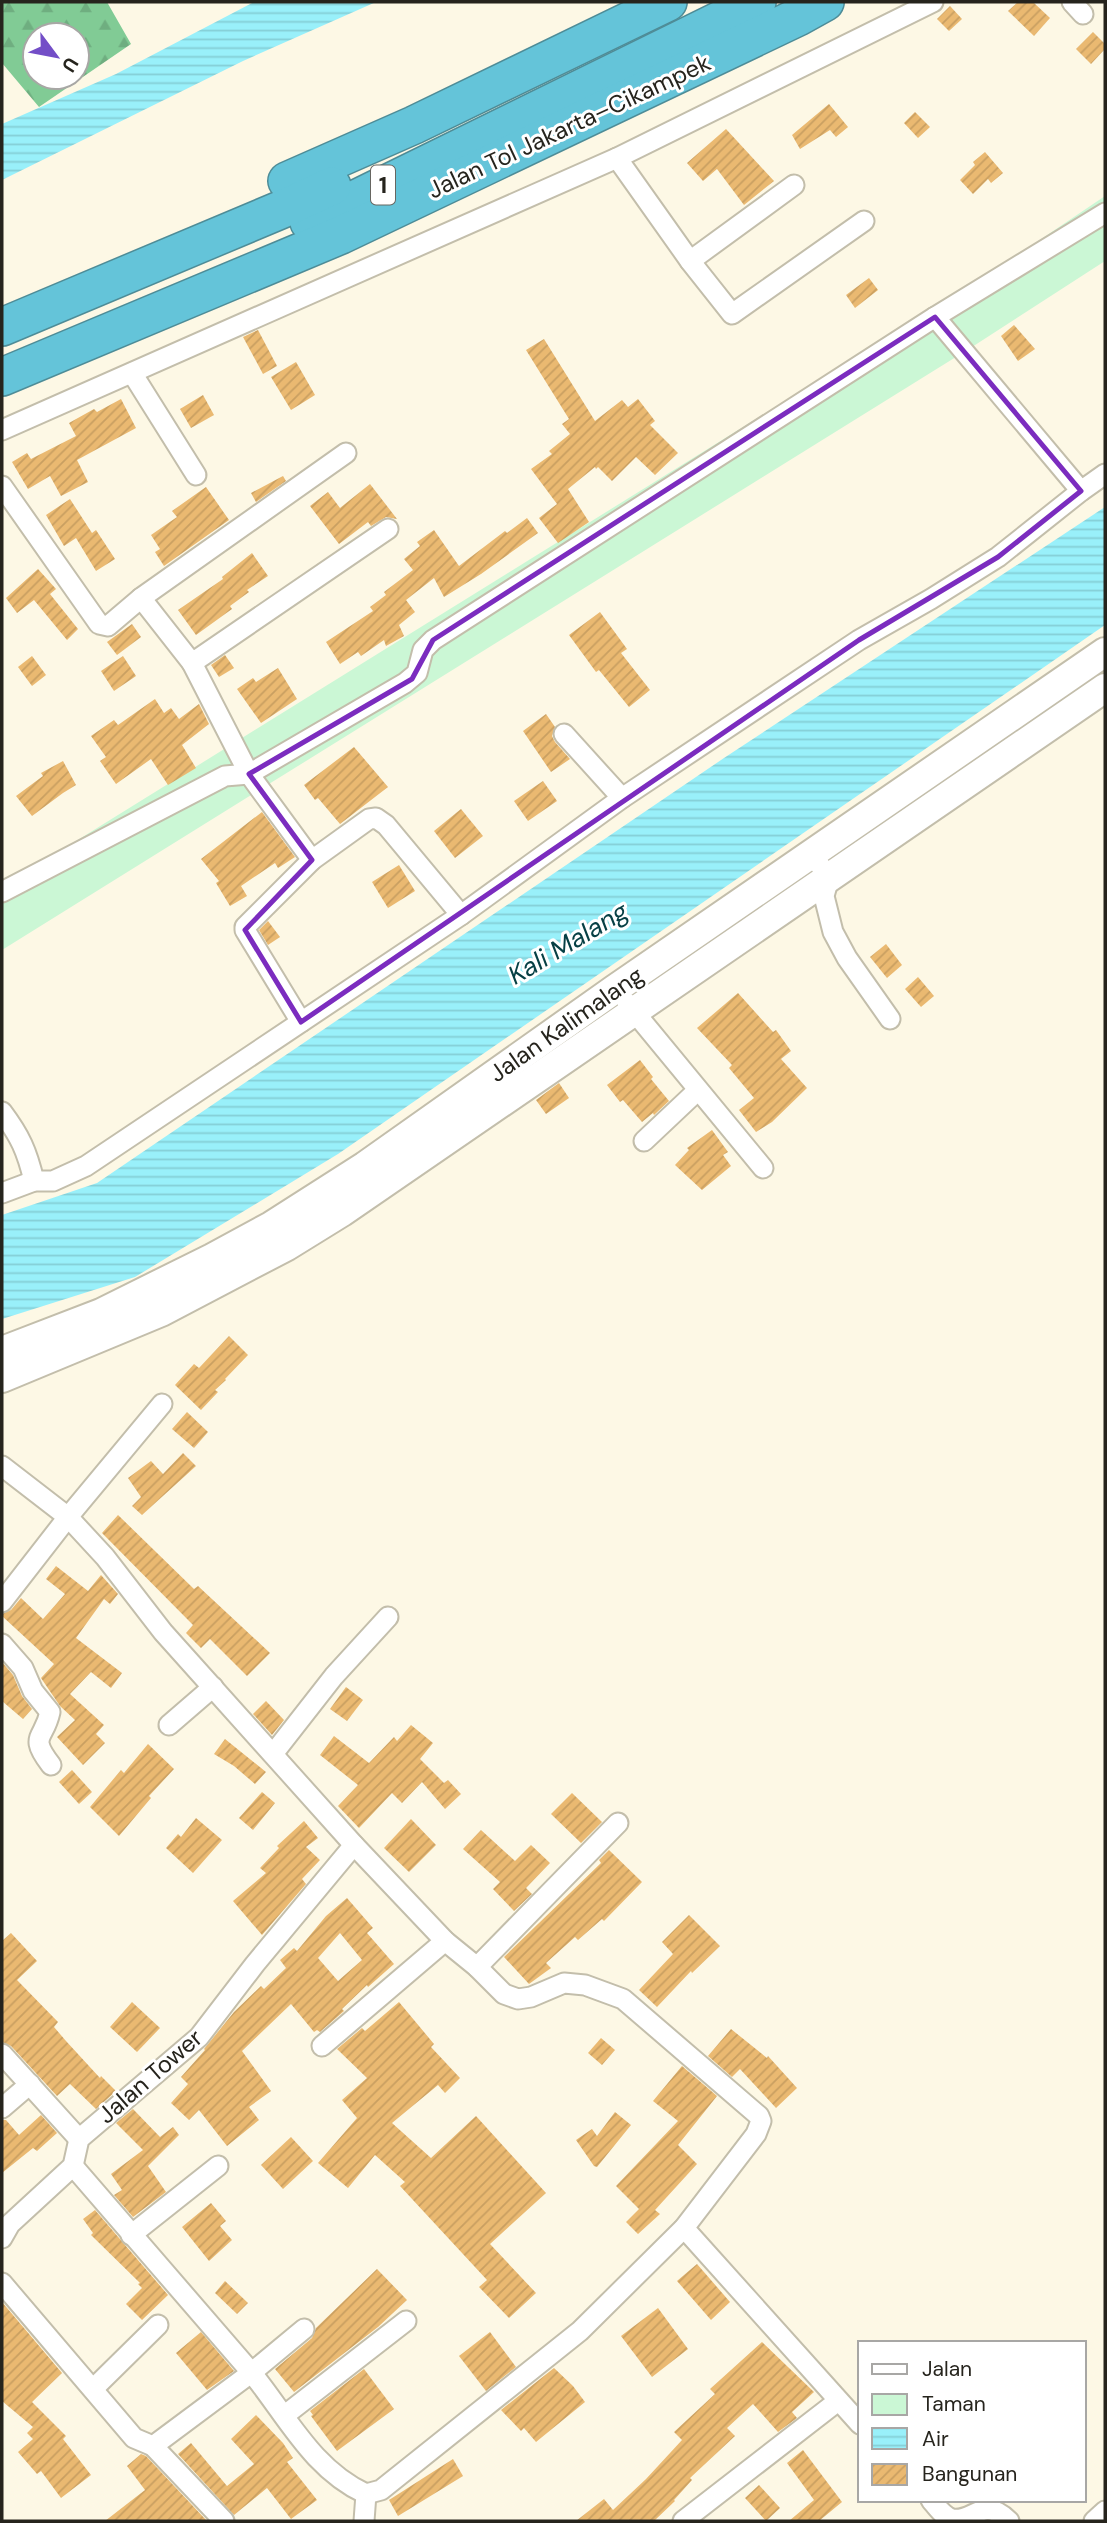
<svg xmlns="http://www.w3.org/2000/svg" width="1107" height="2523" font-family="'DM Sans',sans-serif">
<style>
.green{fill:#cbf7d5}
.forest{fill:url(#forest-firs);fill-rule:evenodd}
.water{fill:url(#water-rules)}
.building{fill:url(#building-hatch);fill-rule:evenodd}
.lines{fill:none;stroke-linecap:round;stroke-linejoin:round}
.street-casing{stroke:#c3beab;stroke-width:23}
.secondary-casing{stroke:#c3beab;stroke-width:32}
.highway-casing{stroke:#4e8c97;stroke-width:40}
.street{stroke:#fff;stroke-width:19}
.secondary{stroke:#fff;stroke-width:28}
.highway{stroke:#64c4d9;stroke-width:37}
.marked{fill:none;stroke:#7b2cbf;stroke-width:5;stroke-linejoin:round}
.labels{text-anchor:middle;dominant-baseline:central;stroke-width:6;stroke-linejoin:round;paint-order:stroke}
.shield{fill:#fff;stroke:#676661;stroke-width:2}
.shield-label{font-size:23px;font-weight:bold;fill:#26241d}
.street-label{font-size:24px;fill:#26241d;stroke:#fff}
.water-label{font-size:26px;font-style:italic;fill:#074045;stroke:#fff}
</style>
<defs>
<pattern id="forest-firs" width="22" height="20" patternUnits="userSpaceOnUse" patternTransform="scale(1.75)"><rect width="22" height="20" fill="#81cb95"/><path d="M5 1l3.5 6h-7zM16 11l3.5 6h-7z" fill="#6fae80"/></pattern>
<pattern id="water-rules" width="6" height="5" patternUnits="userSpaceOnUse" patternTransform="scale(1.75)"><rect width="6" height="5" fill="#99f0fa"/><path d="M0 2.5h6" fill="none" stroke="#84ced6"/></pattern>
<pattern id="building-hatch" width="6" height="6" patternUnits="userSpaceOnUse" patternTransform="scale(1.75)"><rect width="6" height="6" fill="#eab971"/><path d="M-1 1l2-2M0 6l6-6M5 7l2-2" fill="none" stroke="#c99f61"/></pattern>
</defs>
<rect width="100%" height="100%" fill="#fdf8e5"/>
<path class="green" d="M1105 196V261L972 347 2 950V887L988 275Z"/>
<path class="forest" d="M2 2H107L131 44 39 107 2 63ZM35 35H77V77H35Z"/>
<g class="water">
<path d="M254 2H376L243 61 2 180V124L116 74Z"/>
<path d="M1105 507V625L338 1154 135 1277 2 1319V1215L97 1183 724 758Z"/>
</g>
<g class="building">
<path d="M1018 2H1033L1050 18 1034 36 1008 11Z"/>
<path d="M950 6 962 19 949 31 937 19Z"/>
<path d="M1093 32 1105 44V49L1091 64 1076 49Z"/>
<path d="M829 104 848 127 836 137 830 130 800 149 792 135Z"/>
<path d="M915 112 930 127 918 138 904 123Z"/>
<path d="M726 129 774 181 744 205 717 169 703 181 687 163Z"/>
<path d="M985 152 1003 173 991 183 988 179 973 194 960 180 975 165 973 162Z"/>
<path d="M869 278 878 290 855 308 846 295Z"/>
<path d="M1014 325 1035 349 1018 361 1001 336Z"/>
<path d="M258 330 277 366 263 374 243 337Z"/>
<path d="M544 339 595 421 622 400 628 407 638 399 655 421 650 425 678 453 655 475 636 457 612 481 598 467 596 469 595 467 568 489 589 522 558 543 539 518 557 504 531 469 552 454 549 451 570 434 562 424 569 419 526 350Z"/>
<path d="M296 362 315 395 291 410 271 377Z"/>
<path d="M203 395 214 415 191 428 180 409Z"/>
<path d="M121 399 136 428 77 460 88 482 61 496 50 476 28 489 12 462 27 453 31 459 76 436 69 423 94 409 97 412Z"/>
<path d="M283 476 286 481 256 502 251 493Z"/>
<path d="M370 484 397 519 386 517 371 526 368 522 339 544 310 506 328 492 340 508Z"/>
<path d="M206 487 229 520 164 566 155 552 160 549 151 535 177 517 172 511Z"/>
<path d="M70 499 92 533 96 530 115 559 96 571 76 538 64 546 46 515Z"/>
<path d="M527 518 538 533 481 574 444 597 434 578 406 600 415 612 399 625 404 636 386 646 384 640 361 656 358 652 340 664 326 642 373 611 370 607 386 595 384 592 413 570 404 559 420 546 417 542 434 530 459 566 505 531 507 533Z"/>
<path d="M252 553 268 576 247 590 249 592 230 606 232 609 196 635 178 610 223 579 222 577Z"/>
<path d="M38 569 56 589 50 594 78 629 67 640 34 600 17 613 6 598Z"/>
<path d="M600 612 627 649 621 653 650 690 629 707 599 670 596 672 569 635Z"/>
<path d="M132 624 141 637 117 655 107 642Z"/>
<path d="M225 655 234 668 219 677 211 665Z"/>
<path d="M32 656 46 675 32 686 18 667Z"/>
<path d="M123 656 136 676 114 691 101 671Z"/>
<path d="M278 668 297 699 261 723 237 689 253 678 256 682Z"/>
<path d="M155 699 164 713 171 708 179 719 199 704 209 724 182 745 196 768 168 785 151 759 116 784 100 761 106 757 91 736 114 720 118 725Z"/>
<path d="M546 714 555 727 552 736 555 742 570 759 551 772 523 731Z"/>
<path d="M354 747 388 787 340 824 318 798 315 800 304 785Z"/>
<path d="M63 761 76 785 63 793 32 816 16 796 43 776 41 773Z"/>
<path d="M543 781 557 801 528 821 514 801Z"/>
<path d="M461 809 483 836 455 858 434 831Z"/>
<path d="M262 812 295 857 278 868 275 863 241 886 247 896 230 906 216 883 219 881 201 859Z"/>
<path d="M399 865 415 891 388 908 372 882Z"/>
<path d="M268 921 280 937 268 945 259 930Z"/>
<path d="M886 944 902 965 887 978 870 957Z"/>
<path d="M918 977 934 996 921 1007 905 989Z"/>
<path d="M738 993 773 1032 776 1030 791 1051 781 1059 807 1088 772 1122 756 1132 739 1110 754 1098 729 1068 732 1065 697 1028Z"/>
<path d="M640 1060 653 1077 651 1079 669 1101 654 1115 653 1113 642 1122 623 1100 620 1102 607 1085Z"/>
<path d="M559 1083 569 1098 546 1114 536 1100Z"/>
<path d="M712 1130 728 1152 723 1155 731 1166 702 1190 675 1165 689 1150 687 1148Z"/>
<path d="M229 1336 248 1355 225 1379 226 1380 215 1390 218 1392 201 1410 175 1385 194 1364 199 1368Z"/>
<path d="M187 1412 208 1432 194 1448 172 1429Z"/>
<path d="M183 1453 196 1466 142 1515 132 1506 141 1497 128 1478 151 1461 163 1474Z"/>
<path d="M118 1515 194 1589 198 1586 270 1653 247 1676 210 1639 201 1648 186 1633 193 1625 102 1533Z"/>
<path d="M56 1566 88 1591 101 1575 118 1594 110 1604 104 1599 76 1638 122 1673 111 1688 91 1672 70 1694 104 1725 96 1734 105 1743 83 1765 57 1737 75 1720 60 1706 41 1678 54 1664 2 1616V1614L11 1610 21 1598 43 1619 65 1594 46 1579Z"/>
<path d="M2 1662 13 1675 22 1696 32 1709 23 1719 2 1701Z"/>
<path d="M346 1687 363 1700 347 1721 330 1709Z"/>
<path d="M266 1701 284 1720 272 1735 253 1714Z"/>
<path d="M411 1725 433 1743 420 1759 444 1783 448 1780 461 1794 445 1809 422 1782 402 1803 392 1793 359 1828 338 1806 358 1785 320 1755 334 1736 369 1763 394 1737 397 1741Z"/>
<path d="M225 1739 266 1772 255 1784 234 1766 214 1754Z"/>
<path d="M148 1744 174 1769 149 1796 151 1798 119 1836 90 1807 121 1770 124 1773Z"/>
<path d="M72 1770 92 1792 79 1804 59 1782Z"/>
<path d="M262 1792 275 1803 253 1830 239 1818Z"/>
<path d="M572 1793 602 1822 581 1843 551 1814Z"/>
<path d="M196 1818 222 1840 193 1873 166 1848 178 1834 181 1837Z"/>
<path d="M411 1819 436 1845 409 1872 384 1848Z"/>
<path d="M304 1821 318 1838 306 1847 320 1860 302 1879 306 1884 262 1935 233 1901 266 1873 260 1868 279 1848 277 1846Z"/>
<path d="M481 1830 515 1861 531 1845 550 1863 526 1888 532 1894 514 1911 493 1889 500 1882 463 1849Z"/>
<path d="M609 1850 642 1882 604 1921 602 1919 578 1940 575 1937 546 1963 551 1968 529 1984 504 1957 601 1863 599 1860Z"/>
<path d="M347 1898 373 1928 367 1933 394 1964 368 1987 367 1985 342 2009 344 2011 320 2032 317 2030 314 2032 291 2004 242 2051 271 2091 249 2107 259 2120 227 2146 199 2110 189 2120 171 2103 188 2084 181 2077 205 2050 204 2049 234 2012 261 1986 264 1989 286 1968 280 1960 294 1948 297 1951 326 1916ZM340 1933 362 1960 338 1981 318 1958Z"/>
<path d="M689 1915 720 1946 692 1973 691 1971 657 2007 639 1990 673 1954 662 1942Z"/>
<path d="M11 1933 37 1961 17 1980 58 2022 54 2027 66 2041 100 2078 101 2076 116 2091 96 2109 70 2084 57 2096 11 2046 2 2042V1941Z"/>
<path d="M132 2002 160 2028 137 2052 110 2027Z"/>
<path d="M399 2002 434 2044 431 2047 460 2078 445 2093 438 2085 392 2123 431 2158 476 2116 546 2193 490 2244 536 2293 509 2318 479 2287 487 2280 400 2186 405 2182 375 2155 348 2188 318 2163 357 2118 342 2100 367 2078 337 2049 362 2028 365 2031Z"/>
<path d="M731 2029 767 2058 768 2056 797 2088 776 2108 740 2069 732 2077 708 2056Z"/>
<path d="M601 2038 615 2050 602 2065 588 2053Z"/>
<path d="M682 2066 717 2096 678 2145 697 2164 655 2210 660 2214 638 2234 626 2222 639 2209 616 2186 678 2121 653 2101Z"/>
<path d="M133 2109 160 2137 173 2127 179 2135 148 2166 166 2192 133 2217 114 2195 122 2190 111 2174 143 2150 116 2123Z"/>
<path d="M615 2112 631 2125 597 2167 594 2166 576 2140 592 2129 597 2136Z"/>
<path d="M41 2115 57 2133 37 2151 33 2148 2 2173V2120H6L19 2135Z"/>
<path d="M291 2137 313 2161 283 2189 261 2165Z"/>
<path d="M211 2203 226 2221 220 2226 232 2240 209 2261 182 2227Z"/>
<path d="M95 2210 168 2295 142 2320 126 2304 142 2288 138 2284 140 2283 91 2235 93 2233 83 2219Z"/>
<path d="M697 2264 730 2302 711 2320 677 2281Z"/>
<path d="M377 2269 407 2300 378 2327 294 2392 275 2369 312 2338 316 2328Z"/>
<path d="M225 2281 248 2303 237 2314 215 2293Z"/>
<path d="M2 2302 62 2373 32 2402 66 2436 63 2439 91 2475 61 2498 41 2471 37 2474 18 2452 33 2439 27 2433 33 2427 2 2401Z"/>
<path d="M658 2308 688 2349 652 2377 621 2336Z"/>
<path d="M201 2332 234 2371 207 2390 176 2353Z"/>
<path d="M490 2332 516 2367 486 2391 459 2356Z"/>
<path d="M762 2342 814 2392 792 2412 797 2418 778 2432 753 2404 727 2428 735 2436 690 2478 692 2480 674 2500 675 2501 654 2521H576L604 2499 613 2510 646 2479 682 2440 674 2432 715 2394 710 2389Z"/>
<path d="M554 2368 573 2386 585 2402 536 2442 524 2428 521 2431 501 2410Z"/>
<path d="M364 2369 394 2409 337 2451 311 2416 313 2415 310 2411Z"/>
<path d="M256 2415 283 2443 293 2458 287 2462 317 2500 291 2519 267 2488 234 2515 178 2454 191 2443 227 2486 254 2464 231 2439Z"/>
<path d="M803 2450 842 2502 819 2521H789L814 2500 787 2463Z"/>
<path d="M141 2454 146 2456 207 2521H105L145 2490 127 2466Z"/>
<path d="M453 2459 463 2476 398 2516 389 2500Z"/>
<path d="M759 2485 780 2508 766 2521 745 2498Z"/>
</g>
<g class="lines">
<g class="street-casing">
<g id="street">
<path d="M1072 2 1083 14"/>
<path d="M617 158 690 261 732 314 864 221"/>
<path d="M690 261 794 185"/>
<path d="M935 317 1081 491"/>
<path d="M132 373 196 475"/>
<path d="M2 430 617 158 933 2"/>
<path d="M2 486 99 624 108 626 141 598 192 663 388 529"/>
<path d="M141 598 346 453"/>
<path d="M192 663 249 774 312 860"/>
<path d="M564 734 622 798"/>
<path d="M812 854 829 878 824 896 833 932 847 958 890 1019"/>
<path d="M2 892 225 776 249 774 405 683 417 673 423 650 433 640 935 317 1105 213"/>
<path d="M627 1003 763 1168"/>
<path d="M301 1022 245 930V927L312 860 369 819 376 818 386 825 461 915"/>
<path d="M2 1112C20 1136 27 1151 34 1181"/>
<path d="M644 1141 697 1091"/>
<path d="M2 1193 34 1181H53L86 1166 461 915 622 798 859 640 931 599 998 557 1081 491 1105 474"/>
<path d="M2 1466 68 1517 105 1557 163 1632 354 1845 445 1941 477 1967 504 1994 518 1999 531 1997 564 1983 585 1985 623 1999 759 2116 761 2121 756 2134 684 2228 580 2331 381 2490 366 2494C312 2469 287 2416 251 2372 192 2303 132 2235 73 2166"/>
<path d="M2 1602 68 1517 162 1404"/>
<path d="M2 1644 23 1668 33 1691 50 1712C44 1740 28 1735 51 1765"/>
<path d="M169 1725 213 1687"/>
<path d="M273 1754 334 1676 388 1617"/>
<path d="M477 1967 618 1823"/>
<path d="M322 2046 445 1941"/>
<path d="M2 2054 79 2139"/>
<path d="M2 2108 30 2084"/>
<path d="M684 2228 860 2424"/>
<path d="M131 2235 218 2166"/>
<path d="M2 2238 10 2224 73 2166 79 2139 199 2037 255 1964 354 1845"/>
<path d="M2 2283 134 2438 153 2446 251 2373 304 2329"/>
<path d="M93 2389 158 2325"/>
<path d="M285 2415 406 2321"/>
<path d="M153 2446 224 2521"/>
<path d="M931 2500C937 2507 943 2516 952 2519 974 2523 982 2495 1009 2521"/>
<path d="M364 2521 366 2494"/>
<path d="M683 2521 838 2401"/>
<path d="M1094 2521 1105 2511"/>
</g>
</g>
<g class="secondary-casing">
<g id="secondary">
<path d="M2 1351 101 1313 212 1258 271 1226 365 1166 615 989 1105 652"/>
<path d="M2 1378 161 1312 287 1246 342 1212 1105 688"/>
</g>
</g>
<g class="highway-casing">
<g id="highway">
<path d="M287 181 414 125 668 2"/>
<path d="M309 222 757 2"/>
<path d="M2 327 285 208 332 186"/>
<path d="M2 377 341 235 798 17 825 2"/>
</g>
</g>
<use href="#street" class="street"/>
<use href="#secondary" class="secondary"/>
<use href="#highway" class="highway"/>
</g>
<path class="marked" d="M935 317 1081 491 998 557 859 640 301 1022 245 930 312 860 249 774 412 679 433 640Z"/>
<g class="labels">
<rect class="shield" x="371" y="165.5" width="24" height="39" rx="5"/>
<g class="shield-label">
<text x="383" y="185">1</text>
</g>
<g class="street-label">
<text transform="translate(569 126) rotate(-25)">Jalan Tol Jakarta–Cikampek</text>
<text transform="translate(566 1024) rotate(-35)">Jalan Kalimalang</text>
<text transform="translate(150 2076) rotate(-41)">Jalan Tower</text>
</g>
<g class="water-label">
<text transform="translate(568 943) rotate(-31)">Kali Malang</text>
</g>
</g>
<rect width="1107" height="2523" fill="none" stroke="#26241d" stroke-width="7"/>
<rect x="858" y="2341" width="228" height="161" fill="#ffffff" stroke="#a8a7a5" stroke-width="2"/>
<rect x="872" y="2364" width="35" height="10" fill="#ffffff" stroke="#a8a7a5" stroke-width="2"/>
<text x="922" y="2376" font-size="21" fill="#26241d">Jalan</text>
<rect x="872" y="2394" width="35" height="21" fill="#cbf7d5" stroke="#a8a7a5" stroke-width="2"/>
<text x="922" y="2411" font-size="21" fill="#26241d">Taman</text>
<rect x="872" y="2428" width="35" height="21" fill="url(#water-rules)" stroke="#a8a7a5" stroke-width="2"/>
<text x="922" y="2446" font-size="21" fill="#26241d">Air</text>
<rect x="872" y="2464" width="35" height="21" fill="url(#building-hatch)" stroke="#a8a7a5" stroke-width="2"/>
<text x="922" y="2481" font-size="21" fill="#26241d">Bangunan</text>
<g transform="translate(56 56) rotate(122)"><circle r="33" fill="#ffffff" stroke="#a8a7a5" stroke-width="2"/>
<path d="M0-5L12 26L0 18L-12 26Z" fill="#734ec7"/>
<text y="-10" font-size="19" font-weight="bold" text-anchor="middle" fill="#26241d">U</text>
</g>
</svg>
